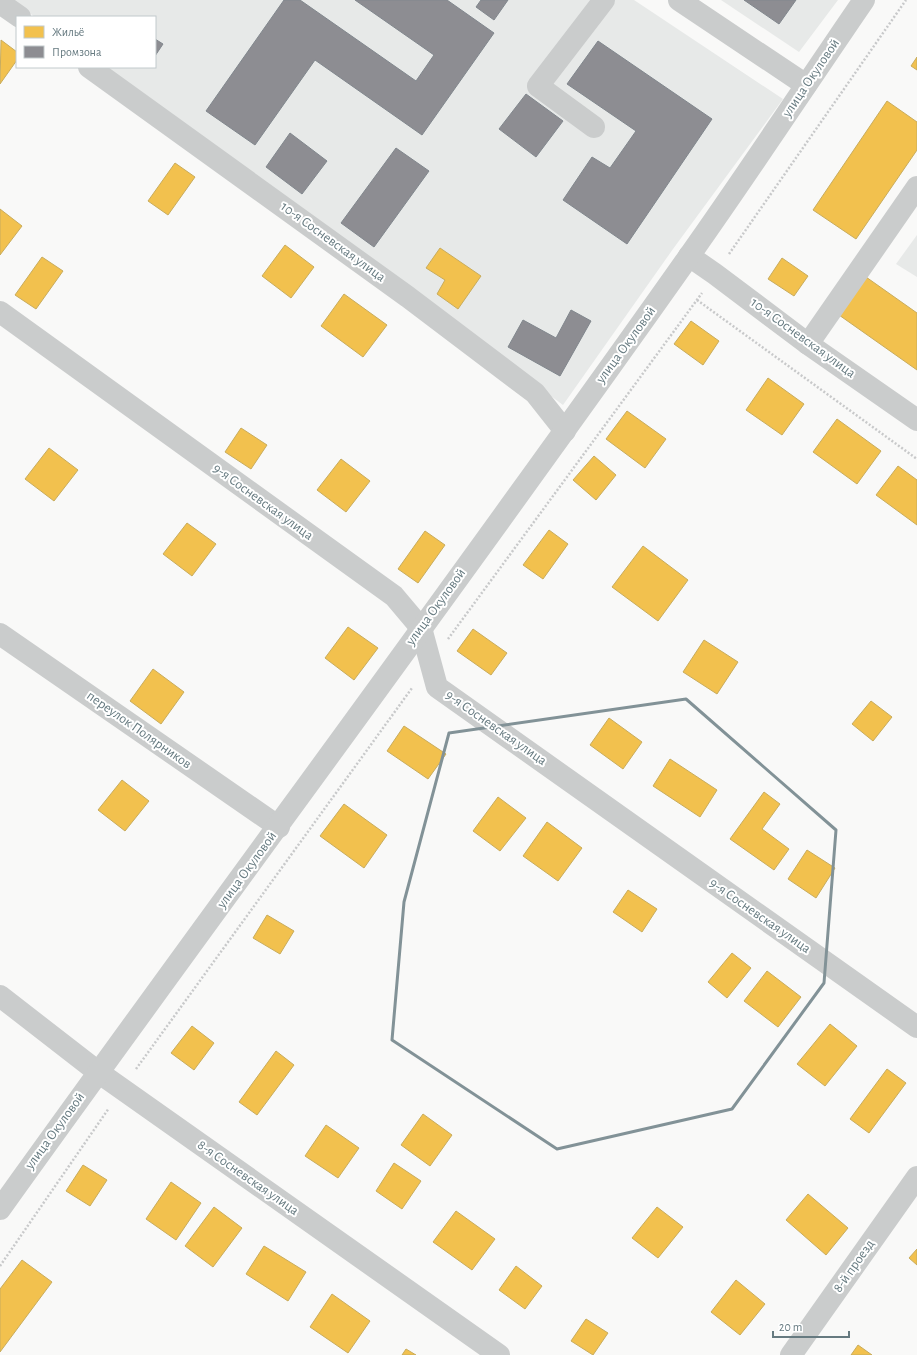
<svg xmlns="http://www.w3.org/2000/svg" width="917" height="1355" font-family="'Alegreya Sans',sans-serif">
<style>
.built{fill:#e7e9e8}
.homes{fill:#f2c14e;stroke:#c8ac5d}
.industry{fill:#8d8d92;stroke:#81878d}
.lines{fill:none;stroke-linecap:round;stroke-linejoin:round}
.path{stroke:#c8c9ca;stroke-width:2.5;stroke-dasharray:2 2;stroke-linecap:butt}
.minor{stroke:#cacccc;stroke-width:22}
.marked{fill:none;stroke:#829297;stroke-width:3;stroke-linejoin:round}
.labels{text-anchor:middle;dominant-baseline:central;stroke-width:4;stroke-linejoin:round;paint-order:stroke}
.street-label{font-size:14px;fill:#667a80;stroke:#fff}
</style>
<rect width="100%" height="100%" fill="#f9f9f8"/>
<g class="built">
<path d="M11 0H634L783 99 673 249 563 405 411 292 103 67H155V17H35Z"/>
<path d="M721 0H838L799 52Z"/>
<path d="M917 235V277L896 264Z"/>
</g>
<g class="homes">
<path d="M1 40 17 52V60L0 84Z"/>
<path d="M917 57V70L911 66Z"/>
<path d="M887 101 917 122V150L856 239 813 210Z"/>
<path d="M175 163 195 177 168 215 148 201Z"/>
<path d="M0 209 22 226 0 255Z"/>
<path d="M285 245 314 267 291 298 262 276Z"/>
<path d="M440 248 481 276 458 309 437 294 445 280 426 268Z"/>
<path d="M42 257 63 271 36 309 15 295Z"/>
<path d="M782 258 808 276 794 296 768 279Z"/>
<path d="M866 277 917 313V370L839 315Z"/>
<path d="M344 294 387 325 363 357 321 326Z"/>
<path d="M691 321 719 341 703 365 674 344Z"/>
<path d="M768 378 804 404 782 435 746 410Z"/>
<path d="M627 411 666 439 645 468 606 439Z"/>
<path d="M837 419 881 451 857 484 813 452Z"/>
<path d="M241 428 267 445 251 469 225 452Z"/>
<path d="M49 448 78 470 54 501 25 479Z"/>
<path d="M594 456 616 475 596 500 573 480Z"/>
<path d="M341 459 370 481 346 512 317 490Z"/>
<path d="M898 466 917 480V525L876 495Z"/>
<path d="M187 523 216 544 192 576 163 554Z"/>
<path d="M549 530 568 544 543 579 523 565Z"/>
<path d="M425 531 445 545 418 583 398 569Z"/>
<path d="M643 546 688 580 658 621 612 587Z"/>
<path d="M348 627 378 648 354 680 325 658Z"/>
<path d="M473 629 507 653 491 675 457 651Z"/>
<path d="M704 640 738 662 717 694 683 672Z"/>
<path d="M153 669 184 692 161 724 130 701Z"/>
<path d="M871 701 892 717 873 741 852 724Z"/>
<path d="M609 718 642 742 623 769 590 745Z"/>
<path d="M404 726 446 754 428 779 387 751Z"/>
<path d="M670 759 717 790 700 817 653 786Z"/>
<path d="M122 780 149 801 125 831 98 810Z"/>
<path d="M764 792 780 804 762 829 789 849 774 870 730 839Z"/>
<path d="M498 797 526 818 500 851 473 831Z"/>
<path d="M344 804 387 835 364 868 320 836Z"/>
<path d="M547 822 582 848 558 881 523 856Z"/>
<path d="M807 850 835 868 816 898 788 879Z"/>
<path d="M628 890 657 909 642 932 613 912Z"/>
<path d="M267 915 294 931 280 954 253 938Z"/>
<path d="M732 953 751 968 727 998 708 982Z"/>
<path d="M767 971 801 997 778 1027 744 1001Z"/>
<path d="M830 1024 857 1046 825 1086 797 1064Z"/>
<path d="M192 1026 214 1043 194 1070 171 1053Z"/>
<path d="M276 1051 294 1065 257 1115 239 1102Z"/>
<path d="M887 1069 906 1083 869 1133 850 1119Z"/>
<path d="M423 1114 452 1135 430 1166 401 1145Z"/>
<path d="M326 1125 359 1148 338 1178 305 1156Z"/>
<path d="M394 1163 421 1181 402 1209 376 1191Z"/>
<path d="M83 1165 107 1180 90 1206 66 1191Z"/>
<path d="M171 1182 201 1203 176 1240 146 1219Z"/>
<path d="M808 1194 848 1228 826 1255 786 1220Z"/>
<path d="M214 1207 242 1228 213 1267 185 1246Z"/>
<path d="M657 1207 683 1227 658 1258 632 1238Z"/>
<path d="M456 1211 495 1239 472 1270 433 1242Z"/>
<path d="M264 1246 306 1272 288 1301 246 1274Z"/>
<path d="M917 1249V1265L909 1258Z"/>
<path d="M22 1260 52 1282 0 1352V1289Z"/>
<path d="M516 1266 542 1286 525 1309 499 1290Z"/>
<path d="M736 1280 765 1304 740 1335 711 1312Z"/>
<path d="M332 1294 370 1321 348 1353 310 1327Z"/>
<path d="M586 1319 608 1333 593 1355 571 1341Z"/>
<path d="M858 1345 872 1355H851Z"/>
<path d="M406 1349 416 1355H402Z"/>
</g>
<g class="industry">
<path d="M284 0H300L416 81 434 55 355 0H447L494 33 422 135 315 60 255 145 206 111Z"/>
<path d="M481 0H508L494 20 476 7Z"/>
<path d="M744 0H796L779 24Z"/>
<path d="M155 39 163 44 155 56Z"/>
<path d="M598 41 712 119 627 244 563 200 592 157 610 168 636 131 567 84Z"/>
<path d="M526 94 563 121 536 157 499 129Z"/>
<path d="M290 133 327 161 302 194 266 167Z"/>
<path d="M396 148 429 171 374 247 341 223Z"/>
<path d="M571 310 591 321 560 376 508 347 523 320 556 338Z"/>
</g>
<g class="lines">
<g class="path">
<path d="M729 254 906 0"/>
<path d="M697 300 917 459"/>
<path d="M448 639 702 293"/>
<path d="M136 1069 412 688"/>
<path d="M0 1266 109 1108"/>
</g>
<g class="minor">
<path d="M679 0 806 85"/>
<path d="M0 3 20 17"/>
<path d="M89 67 408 297 535 393 565 431"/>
<path d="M594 127 538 86 604 0"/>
<path d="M689 256 715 274 808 344 917 420"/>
<path d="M0 312 394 596 421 628 437 687 917 1027"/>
<path d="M808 344 917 187"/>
<path d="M0 634 279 827"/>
<path d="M0 996 98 1072 499 1355"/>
<path d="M0 1209C228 891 462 578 687 259 748 173 805 86 864 0"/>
<path d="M791 1355 917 1177"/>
</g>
</g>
<path class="marked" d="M686 699 836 830 824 983 732 1109 557 1149 392 1040 404 902 449 733Z"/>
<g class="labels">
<g class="street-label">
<text transform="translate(811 78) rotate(-56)">улица Окуловой</text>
<text transform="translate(333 242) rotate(36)">10-я Сосневская улица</text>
<text transform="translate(803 338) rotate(36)">10-я Сосневская улица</text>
<text transform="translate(626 345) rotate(-54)">улица Окуловой</text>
<text transform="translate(263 502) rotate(36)">9-я Сосневская улица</text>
<text transform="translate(436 607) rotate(-54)">улица Окуловой</text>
<text transform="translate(496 728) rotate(35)">9-я Сосневская улица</text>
<text transform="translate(139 730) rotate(35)">переулок Полярников</text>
<text transform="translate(247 870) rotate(-54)">улица Окуловой</text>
<text transform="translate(760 916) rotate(35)">9-я Сосневская улица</text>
<text transform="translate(55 1131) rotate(-54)">улица Окуловой</text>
<text transform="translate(248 1178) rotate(35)">8-я Сосневская улица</text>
<text transform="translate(854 1266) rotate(-55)">8-й проезд</text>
</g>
</g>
<rect x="16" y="16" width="140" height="52" fill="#ffffff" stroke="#c2cacc"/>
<rect x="24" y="26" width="20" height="12" fill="#f2c14e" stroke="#c2cacc"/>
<text x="52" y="36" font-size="12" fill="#667a80">Жильё</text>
<rect x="24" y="46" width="20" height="12" fill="#8d8d92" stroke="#c2cacc"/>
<text x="52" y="56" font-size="12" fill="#667a80">Промзона</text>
<path d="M773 1331v6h76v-6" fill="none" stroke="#667a80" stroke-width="2"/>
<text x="779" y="1331" font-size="12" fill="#667a80" stroke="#ffffff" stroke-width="3" paint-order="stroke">20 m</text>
</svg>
